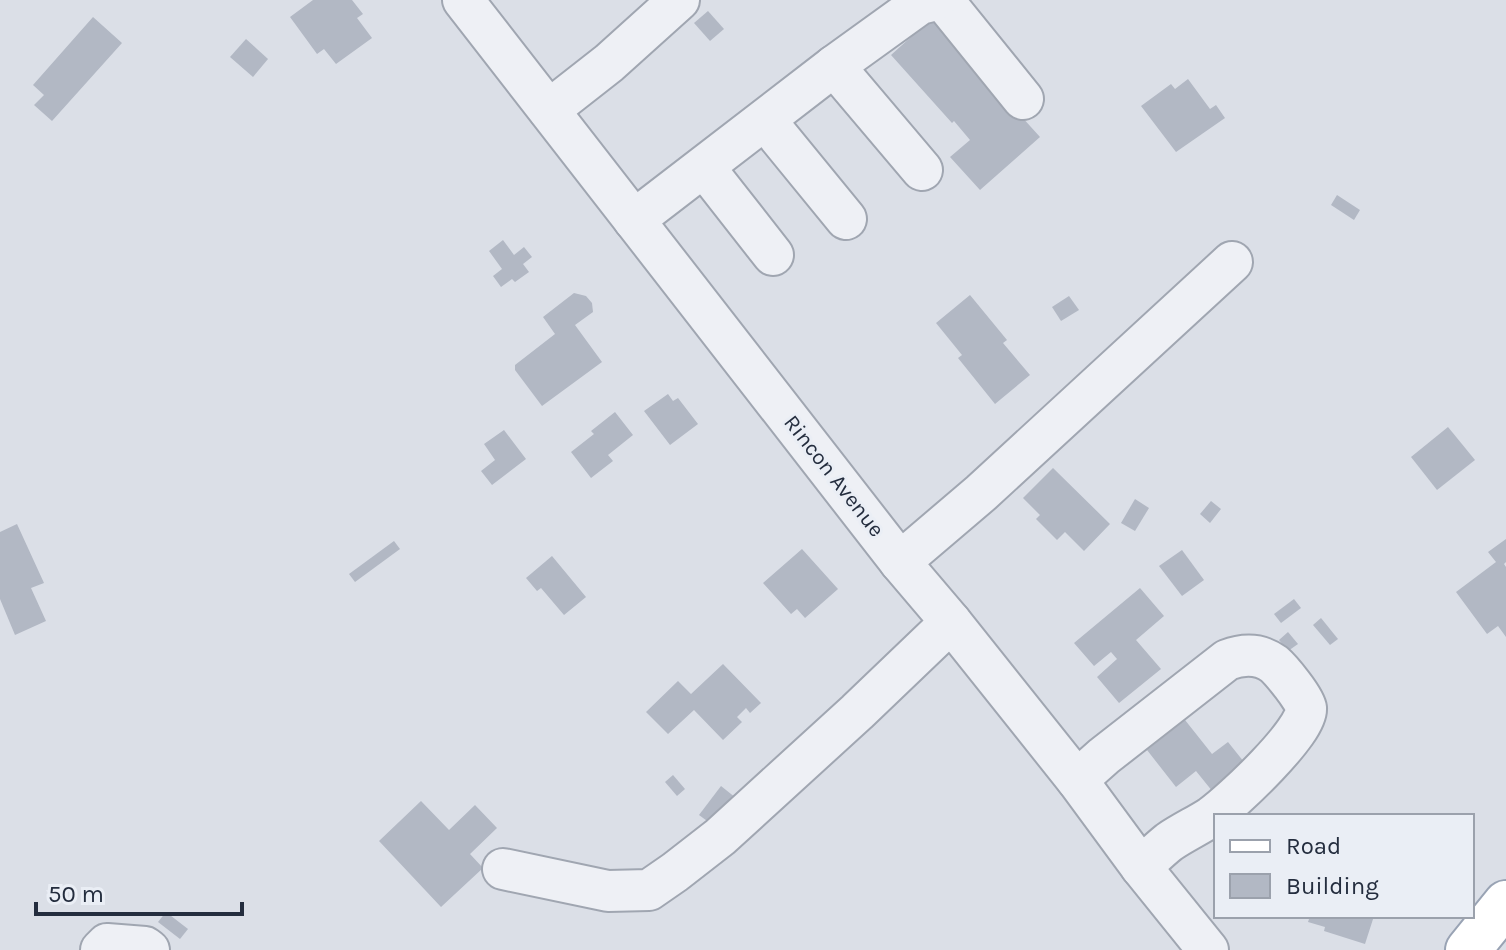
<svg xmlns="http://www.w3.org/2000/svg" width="1506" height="950" font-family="Karla,sans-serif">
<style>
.building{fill:#b2b8c4}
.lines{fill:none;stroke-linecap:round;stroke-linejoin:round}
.minor-casing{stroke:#a0a6b1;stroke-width:44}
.major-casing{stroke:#99a3b4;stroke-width:48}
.minor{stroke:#eef0f5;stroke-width:40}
.major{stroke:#fff;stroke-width:44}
.labels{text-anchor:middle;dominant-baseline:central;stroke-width:6;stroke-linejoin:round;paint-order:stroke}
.street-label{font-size:22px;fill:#242d3e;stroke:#eaeef5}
</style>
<rect width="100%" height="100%" fill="#dbdfe7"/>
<g class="building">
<path d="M313 0H352L363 14 357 18 372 38 336 64 324 49 317 54 290 17Z"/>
<path d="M708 11 724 29 710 41 694 23Z"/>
<path d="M93 17 122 43 52 121 34 105 44 95 33 85Z"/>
<path d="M932 18 1040 137 980 190 950 157 970 140 954 121 952 123 891 55Z"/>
<path d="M246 39 268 59 253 77 230 57Z"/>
<path d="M1188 79 1210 109 1216 105 1225 118 1176 152 1141 106 1171 84 1175 89Z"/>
<path d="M1337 195 1360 210 1354 220 1331 205Z"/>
<path d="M503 240 514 255 524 247 532 257 523 264 529 272 515 282 512 279 501 287 493 276 502 269 489 251Z"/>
<path d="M574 293 586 296 592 303 593 312 575 325 602 362 542 406 515 370V365L555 334 543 317Z"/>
<path d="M970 295 1007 340 1003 343 1030 375 995 404 958 358 962 355 936 323Z"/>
<path d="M1069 296 1079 310 1061 321 1052 307Z"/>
<path d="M668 394 673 401 678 398 698 424 670 445 644 411Z"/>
<path d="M615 412 633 435 608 455 613 461 591 478 571 452 594 434 591 431Z"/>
<path d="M1448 427 1475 460 1437 490 1411 457Z"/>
<path d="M504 430 526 459 492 485 481 471 495 460 484 444Z"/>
<path d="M1053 468 1110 524 1084 551 1065 532 1057 540 1036 519 1040 515 1023 498Z"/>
<path d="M1135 499 1149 508 1135 531 1121 523Z"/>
<path d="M1211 501 1221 509 1210 523 1200 514Z"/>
<path d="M17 524 44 583 31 588 46 621 15 635 0 599V532Z"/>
<path d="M1506 539V562L1504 564 1506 567V637L1498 626 1487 634 1456 592 1496 562 1488 552Z"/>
<path d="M394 541 400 549 355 582 349 574Z"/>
<path d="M802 549 838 589 805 618 797 609 791 614 763 583Z"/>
<path d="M1182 550 1204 580 1182 596 1159 566Z"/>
<path d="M552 556 586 597 564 615 541 588 537 591 526 578Z"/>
<path d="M1140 588 1164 616 1136 640 1161 669 1119 703 1097 677 1117 659 1111 652 1094 666 1074 643Z"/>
<path d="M1294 599 1301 608 1281 623 1274 614Z"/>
<path d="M1321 618 1338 639 1330 645 1313 625Z"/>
<path d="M1288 632 1298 644 1288 651 1279 640Z"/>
<path d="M723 664 761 703 750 713 746 708 737 717 742 722 723 740 694 710 668 734 646 712 678 681 691 694Z"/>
<path d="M1185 720 1212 754 1228 742 1248 767 1213 792 1196 771 1176 787 1147 750Z"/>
<path d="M673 775 685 789 677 796 665 782Z"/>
<path d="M721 786 736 798 714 826 699 815Z"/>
<path d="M421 801 449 830 475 805 497 828 470 854 483 868 441 907 379 841Z"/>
<path d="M166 912 188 929 180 939 158 922Z"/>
<path d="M1310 916H1374L1365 944 1324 931 1325 927 1308 922Z"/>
</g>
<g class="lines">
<g class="minor-casing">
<g id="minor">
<path d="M463 0 900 562 951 622 1077 780 1141 867 1208 950"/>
<path d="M943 0 1023 99"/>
<path d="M834 66 920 4 936 0"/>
<path d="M549 110 609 63 679 0"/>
<path d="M765 120 846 219"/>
<path d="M704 167 773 255"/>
<path d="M634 220 834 66 922 170"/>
<path d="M900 562 981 493 1232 262"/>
<path d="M1077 780 1104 756 1227 660C1243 654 1259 653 1274 664 1281 670 1305 699 1306 708 1309 730 1231 803 1211 817 1197 826 1182 833 1169 842 1159 850 1150 859 1141 867"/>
<path d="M503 869 608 891 649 890 675 872 720 837 857 712 951 622"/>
<path d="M101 950 107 944 145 947 149 950"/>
</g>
</g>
<g class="major-casing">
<path id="major" d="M1468 950 1506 903"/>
</g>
<use href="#minor" class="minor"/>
<use href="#major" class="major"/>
</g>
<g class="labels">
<g class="street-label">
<text transform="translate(834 476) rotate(52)">Rincon Avenue</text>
</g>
</g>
<rect x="1214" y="814" width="260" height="104" fill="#eaeef5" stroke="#9ba1ac" stroke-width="2"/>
<rect x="1230" y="840" width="40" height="12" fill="#ffffff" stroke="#9ba1ac" stroke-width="2"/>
<text x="1286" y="854" font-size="24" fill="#242d3e">Road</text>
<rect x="1230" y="874" width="40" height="24" fill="#b2b8c4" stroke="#9ba1ac" stroke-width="2"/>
<text x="1286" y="894" font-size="24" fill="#242d3e">Building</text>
<path d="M36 902v12h206v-12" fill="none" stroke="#242d3e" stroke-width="4"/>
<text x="48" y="902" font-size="24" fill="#242d3e" stroke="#eaeef5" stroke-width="6" paint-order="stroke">50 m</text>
</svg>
